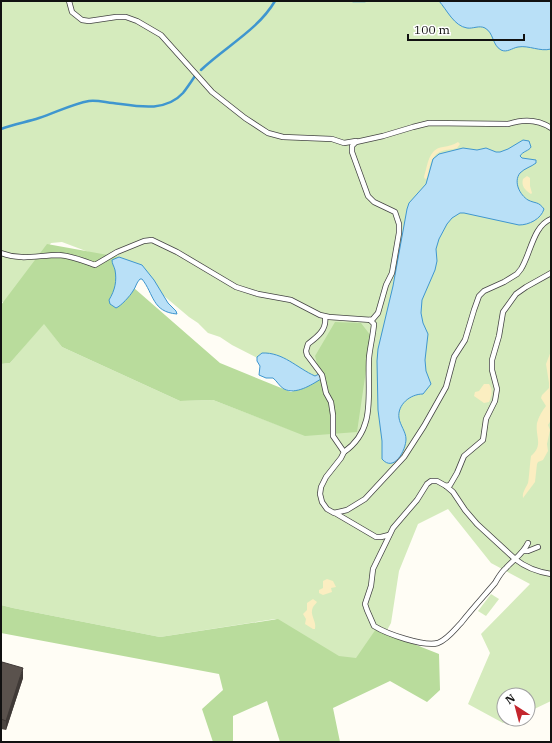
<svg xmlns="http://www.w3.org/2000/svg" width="552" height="743" font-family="'IBM Plex Serif',serif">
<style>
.green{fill:#d5ebbd}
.forest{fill:#b9dc9c}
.sand{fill:#fbeec1}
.water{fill:#b9e0f7;stroke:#3f96cf}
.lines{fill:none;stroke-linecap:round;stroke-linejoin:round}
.stream{stroke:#3f96cf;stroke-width:2.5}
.service-casing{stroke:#444;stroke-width:6}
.service{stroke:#fff;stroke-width:4.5}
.wall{fill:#4d4742}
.shaded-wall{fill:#3f3936}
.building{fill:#5a524d;stroke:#3f3936}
</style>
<rect width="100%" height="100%" fill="#fffdf5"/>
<g class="green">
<path d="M1 1H551V701L528 712V695H504V719H512L503 723 468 704 490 653 481 634 530 584 491 563 448 509 418 524 399 571 391 623 364 672 275 619 160 637 13 608 1 605V364L10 363 44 323 62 347 180 401 213 400 291 430 295 377 232 345 220 337 208 333 198 323 189 317 131 268 62 242 51 243 8 303 1 302Z"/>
<path d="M491 594 499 599 486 616 478 611Z"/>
</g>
<g class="forest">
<path d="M47 244 119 257 113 306 134 288 220 363 291 392 321 379 315 356 335 322 361 323 371 336 357 432 305 436 213 400 180 401 62 347 44 324 10 363 1 364V305Z"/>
<path d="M1 605 13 608 160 637 278 619 339 656 356 658 376 629 439 654 440 690 427 702 390 681 333 708 340 742H280L267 701 233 716V742H213L202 709 223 690 219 674 1 633Z"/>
</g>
<g class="sand">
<path d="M458 142 460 144 457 148C452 150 447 149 442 151 430 155 430 168 427 178L425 179 424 177C428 165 428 149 443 147 449 146 453 145 458 142Z"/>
<path d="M527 176 530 178V186L532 193 531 194C525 190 521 186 523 179Z"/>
<path d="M551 351V420L548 425 550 430 547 444 548 451 543 460 538 462 537 464 535 482 523 498C522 492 526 488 528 483 529 478 530 462 531 456 544 445 535 437 537 423 539 416 542 411 546 406L541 398 542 395 549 388V383L546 364Z"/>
<path d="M484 384H489C493 389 492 396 489 402L484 403 474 396 475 392 479 391Z"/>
<path d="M327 579 333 581 336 587 331 588 332 592 323 595 319 593V590L323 588V581Z"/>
<path d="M313 599 317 602C316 604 314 605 313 607 309 615 317 621 315 629H313L305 624 306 619 303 614 307 610V603Z"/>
</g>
<g class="water">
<path d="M439 1H551V49C540 52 529 45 518 47 512 48 507 53 501 50 492 45 494 33 485 28 479 25 473 29 467 28 454 26 447 10 439 1Z"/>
<path d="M523 140 529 141 531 147C529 151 523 151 520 156L522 158 536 160V163C531 167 525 168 520 173 513 182 520 195 528 200 536 204 538 201 544 209 541 219 529 225 519 225L464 213H460L452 218 447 224 439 239 436 249 437 261 435 270 422 300 421 313 423 323 428 334 425 360 426 371 431 384 423 394C410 394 397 405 399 418 400 425 406 432 406 439 406 450 394 473 382 459V441L378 410 377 361 378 349 393 286 407 209 409 203 426 184 433 159 439 154 463 148 477 150 486 148 496 152H500L508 149Z"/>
<path d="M119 257 142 265 154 280 168 303 176 311 177 314C152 312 154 294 142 279H140C136 283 136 287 133 291 130 296 121 306 116 308L110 304 109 300C115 290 117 281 115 270 114 266 112 264 112 260Z"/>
<path d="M262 353C283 352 297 368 315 376L319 374 321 379C311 385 296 395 284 389 280 387 277 381 273 378H266L259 375 260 366 257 361V357Z"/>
</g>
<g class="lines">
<g class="stream">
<path d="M353 1H365"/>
<path d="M201 70C225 47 258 30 275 1"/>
<path d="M1 129C14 124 27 122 39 118 55 113 72 104 89 101 97 100 104 102 113 103 136 106 165 113 183 93 187 88 191 82 195 76"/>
</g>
<g class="service-casing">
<g id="service">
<path d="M69 1 72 12 82 20 89 21 116 17H126L137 21 161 35 212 92 245 118 268 133 283 137 332 139 344 143 356 141"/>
<path d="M1 253C22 261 38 255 59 255 72 256 84 261 95 265L117 252 144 241 152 240 177 252 236 287 258 294 291 300 320 315 329 317 372 320 378 313 386 285 392 273 399 233V224L395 212 374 202 368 196 352 152V146L356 142 383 136 413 127 429 123 508 124C513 123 517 121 522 121 532 120 542 122 551 128"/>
<path d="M325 317C327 330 317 337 308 344L306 351 307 355 322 375 326 393 331 402 333 415V436L344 452 341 458 326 477 321 487 320 494 322 502 327 509 334 513 347 510 365 499 404 457 424 426 446 387 454 357 465 340 474 310 479 296 484 291 504 282 517 274 521 269C531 253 533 226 551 219"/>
<path d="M344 452C377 429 367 393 369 358 370 347 373 336 374 324L370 320"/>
<path d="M446 486 450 485 457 473 464 456 483 440 486 419 495 401 497 389 492 370V360L499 336 503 312 516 294 526 287 551 273"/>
<path d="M335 513 376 537H381L389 535"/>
<path d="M528 543C523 554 514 559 506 568 501 572 498 578 495 583 484 596 472 609 461 623 454 630 448 639 438 643 424 647 387 634 374 626L367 610 365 604 371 586 373 569 393 528 417 500 427 484 431 481H437L446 486 453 492 465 510 477 524 515 559C525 567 538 572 551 574"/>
<path d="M524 551H528L538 547"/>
</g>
</g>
<use href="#service" class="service"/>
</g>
<path class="wall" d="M1 666 23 678 6 730 1 729Z"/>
<path class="shaded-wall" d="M23 668V678L6 730V721Z"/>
<path class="building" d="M2 662 23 668 6 721 1 719V666Z"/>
<rect width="552" height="743" fill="none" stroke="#111111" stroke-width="4"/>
<g transform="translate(516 707) rotate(324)"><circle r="19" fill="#ffffff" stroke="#a0a0a0"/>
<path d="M0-3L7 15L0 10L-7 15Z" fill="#c4262e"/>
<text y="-6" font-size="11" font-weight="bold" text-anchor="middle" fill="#111111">N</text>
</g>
<path d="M408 34v6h116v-6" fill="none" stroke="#111111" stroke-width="2"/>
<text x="414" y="34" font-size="12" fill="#111111" stroke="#ffffff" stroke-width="3" paint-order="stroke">100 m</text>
</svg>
